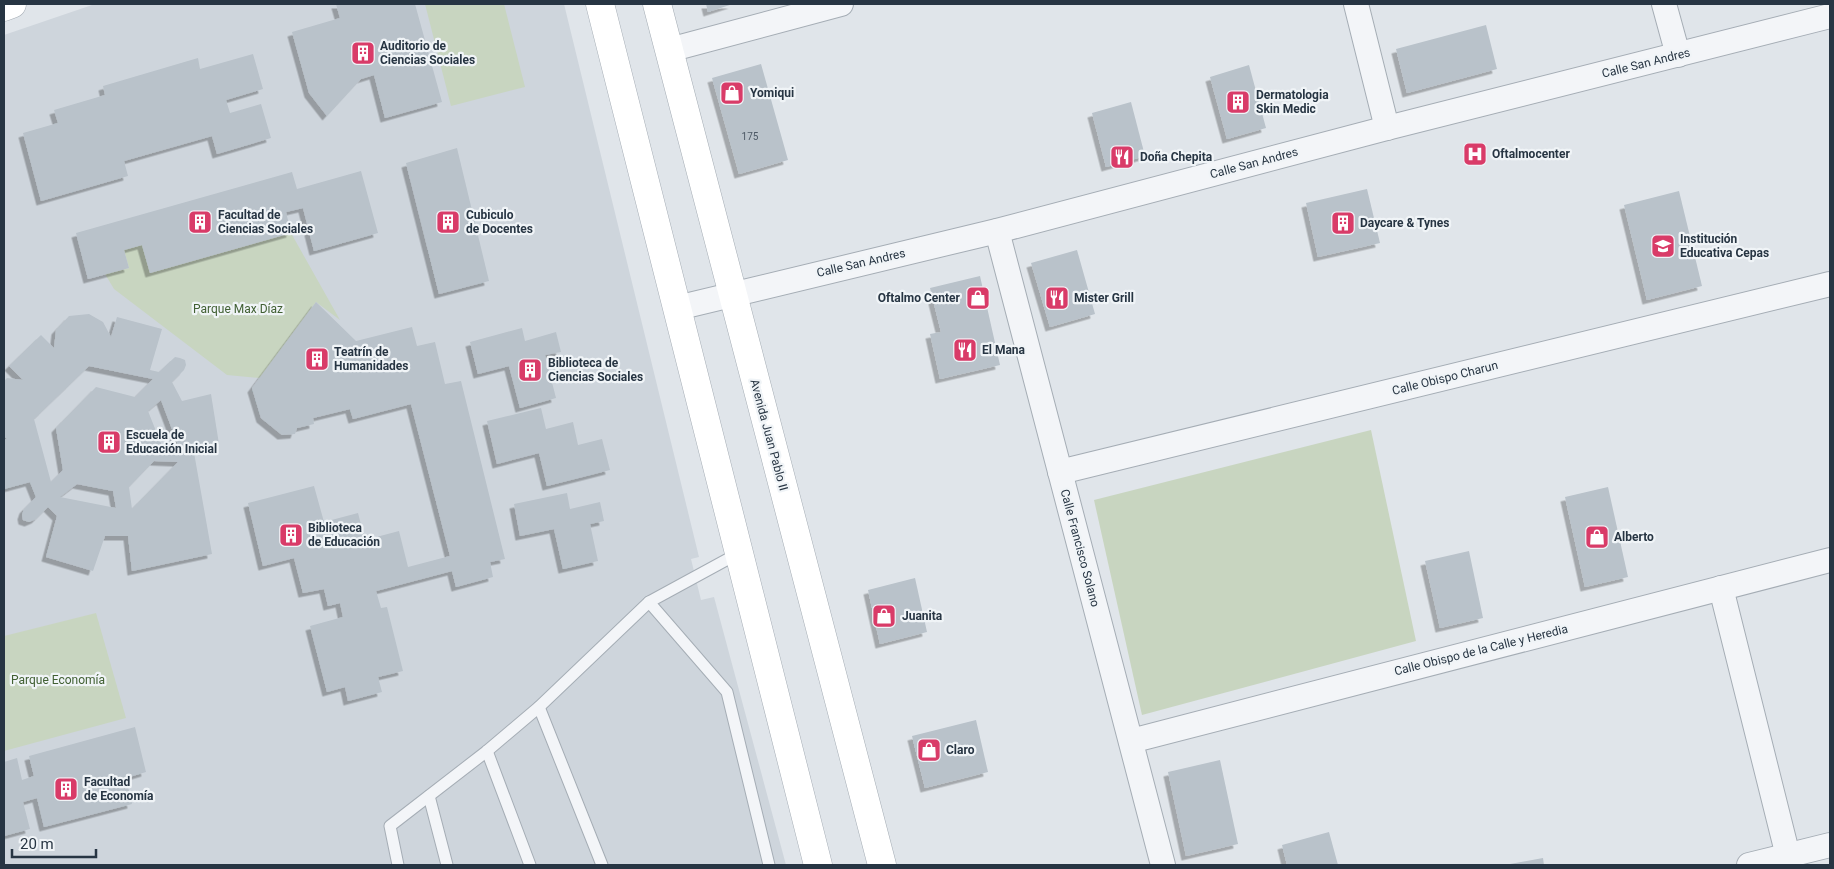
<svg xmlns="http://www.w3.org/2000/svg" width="1834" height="869" font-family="Roboto,sans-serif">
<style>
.built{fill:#ced5dc}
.green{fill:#c8d5c0}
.building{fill:#b9c2ca;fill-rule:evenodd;filter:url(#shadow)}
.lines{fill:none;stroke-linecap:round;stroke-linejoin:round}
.service-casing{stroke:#a5adb5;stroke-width:13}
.minor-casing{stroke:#a5adb5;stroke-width:26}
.secondary-casing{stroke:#a5adb5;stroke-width:29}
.service{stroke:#f3f5f8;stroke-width:11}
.minor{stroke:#f3f5f8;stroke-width:24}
.secondary{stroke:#fff;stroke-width:28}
.labels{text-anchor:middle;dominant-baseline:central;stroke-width:4.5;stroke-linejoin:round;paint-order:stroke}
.number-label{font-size:10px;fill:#4c5865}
.poi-label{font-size:12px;font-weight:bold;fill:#273543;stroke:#f0f4f7;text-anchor:start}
.street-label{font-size:12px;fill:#273543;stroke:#f0f4f7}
.park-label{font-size:12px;fill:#416033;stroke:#f0f4f7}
</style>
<defs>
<filter id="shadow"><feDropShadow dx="-4.5" dy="4.5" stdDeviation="0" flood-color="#0004"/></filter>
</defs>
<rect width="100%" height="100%" fill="#e0e5ea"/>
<path class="built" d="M95 4H564L699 557 691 559 701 600 714 597 786 865H4V35Z"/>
<g class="green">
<path d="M425 4H504L525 87 451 106Z"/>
<path d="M291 233 340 320 316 302 260 378 227 375 114 289 105 274 129 268 124 250 142 245 150 273Z"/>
<path d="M1371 430 1416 641 1142 715 1094 500Z"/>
<path d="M96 613 126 718 4 751V636Z"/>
</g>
<g class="building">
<path d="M336 4H415L442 102 385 118 374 75 361 79 327 116 309 93 292 32 340 18Z"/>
<path d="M706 4H733L708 12Z"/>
<path d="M1486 25 1497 69 1407 93 1396 49Z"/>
<path d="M253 54 263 89 226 100 230 113 261 104 271 138 217 154 212 136 124 161 128 176 41 201 23 133 58 123 54 110 105 95 103 86 198 58 200 69Z"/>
<path d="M761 64 788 160 739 174 712 78Z"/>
<path d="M1249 65 1266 128 1227 139 1210 77Z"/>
<path d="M1131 102 1145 156 1106 167 1092 113Z"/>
<path d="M457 148 489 281 439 294 406 163Z"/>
<path d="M361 171 378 233 314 251 303 208 286 212 291 233 150 273 142 245 124 250 129 268 88 279 76 233 292 172 297 189Z"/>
<path d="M1367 189 1380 243 1318 257 1306 203Z"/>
<path d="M1679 191 1702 286 1647 300 1624 205Z"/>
<path d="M1077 250 1095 314 1050 327 1031 263Z"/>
<path d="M980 276 1000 365 940 379 930 334 941 332 930 288Z"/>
<path d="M316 302 356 341 412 327 417 346 435 342 445 384 461 381 505 559 490 562 493 577 456 587 452 571 376 591 381 608 387 607 403 671 378 677 382 692 348 701 345 687 327 692 310 626 343 617 340 603 328 606 324 589 303 593 294 558 263 566 248 503 314 486 324 522 358 513 365 540 399 531 408 567 450 556 411 404 353 419 350 409 313 418 314 424 297 428 295 434 282 435 261 418 252 388Z"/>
<path d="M89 314 103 322 111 337 117 317 162 329 150 370 159 372 175 357 180 358 185 360 186 365 184 370 172 382 182 401 211 394 219 444 193 447 212 554 132 571 128 536H105L93 571 46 557 57 516 48 507 36 519 29 522 23 520 22 515 24 509 36 497 30 482 4 489V440L7 439 4 436V381L7 378 23 380 9 366 41 335 54 348 56 330 69 316ZM89 366 153 379 135 397 96 387 56 428 63 470 51 482 34 419ZM161 400 181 453 162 446 148 411ZM154 461 178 462 132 509 129 487ZM77 484 113 491 116 508 60 497Z"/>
<path d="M522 328 525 341 556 332 561 352 545 355 556 398 520 408 509 366 478 374 470 342Z"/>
<path d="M541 408 546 429 573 422 578 445 602 439 610 470 547 486 539 453 497 464 487 421Z"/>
<path d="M1608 487 1628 577 1585 587 1565 497Z"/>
<path d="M567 493 570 509 600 502 604 521 590 524 598 561 563 569 554 529 520 536 514 504Z"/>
<path d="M1469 551 1483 618 1440 628 1425 561Z"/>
<path d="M915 578 927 632 880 644 868 590Z"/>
<path d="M976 720 988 772 925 788 912 736Z"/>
<path d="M135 727 146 772 126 778 132 804 44 827 37 798 23 802 30 829 4 836V762L17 758 22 780 34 776 29 756Z"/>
<path d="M1220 760 1238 844 1186 856 1168 772Z"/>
<path d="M1329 832 1338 865H1287L1282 845Z"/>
<path d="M1543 858 1544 865H1510V864Z"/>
</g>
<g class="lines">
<g class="service-casing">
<g id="service">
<path d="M649 602 727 692 769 865"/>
<path d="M539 707 602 865"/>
<path d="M487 751 530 865"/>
<path d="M429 796 447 865"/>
<path d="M398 865 390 826 487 751 539 707 649 602 739 553"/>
</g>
</g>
<g class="minor-casing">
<g id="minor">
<path d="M1356 4 1387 128"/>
<path d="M1664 4 1678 55"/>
<path d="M669 50 841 4"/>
<path d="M997 231 1163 865"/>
<path d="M677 308 997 231 1387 128 1830 16"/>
<path d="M1060 472 1830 284"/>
<path d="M1721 588 1788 856"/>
<path d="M1131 741 1830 560"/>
<path d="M1749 865 1830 845"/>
</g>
</g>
<g class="secondary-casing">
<g id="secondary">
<path d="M600 4 818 865"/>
<path d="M657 4 882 865"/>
<path d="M4 7 12 4"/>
</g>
</g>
<use href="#service" class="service"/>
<use href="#minor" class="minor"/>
<use href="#secondary" class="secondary"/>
</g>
<defs>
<g id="building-square" transform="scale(1.25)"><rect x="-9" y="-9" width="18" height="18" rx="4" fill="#d93b68" stroke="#f0f4f7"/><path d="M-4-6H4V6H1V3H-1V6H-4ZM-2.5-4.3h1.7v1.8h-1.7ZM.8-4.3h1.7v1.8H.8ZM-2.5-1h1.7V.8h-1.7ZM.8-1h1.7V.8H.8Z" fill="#fff"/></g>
<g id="shop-square" transform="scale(1.25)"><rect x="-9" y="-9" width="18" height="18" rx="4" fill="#d93b68" stroke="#f0f4f7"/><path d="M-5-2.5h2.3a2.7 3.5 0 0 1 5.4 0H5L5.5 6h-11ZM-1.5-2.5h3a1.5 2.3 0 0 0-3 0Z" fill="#fff"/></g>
<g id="hospital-square" transform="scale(1.25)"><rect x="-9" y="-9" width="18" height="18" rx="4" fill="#d93b68" stroke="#f0f4f7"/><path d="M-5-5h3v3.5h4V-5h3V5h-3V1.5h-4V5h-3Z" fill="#fff"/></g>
<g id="restaurant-square" transform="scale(1.25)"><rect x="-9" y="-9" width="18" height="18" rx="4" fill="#d93b68" stroke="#f0f4f7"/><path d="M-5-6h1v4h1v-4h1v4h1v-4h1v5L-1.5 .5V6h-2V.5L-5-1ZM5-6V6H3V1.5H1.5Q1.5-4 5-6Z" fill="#fff"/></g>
<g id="school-square" transform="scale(1.25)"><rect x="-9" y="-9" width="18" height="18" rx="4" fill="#d93b68" stroke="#f0f4f7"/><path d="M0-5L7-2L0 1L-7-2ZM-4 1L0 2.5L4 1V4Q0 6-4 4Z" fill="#fff"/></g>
</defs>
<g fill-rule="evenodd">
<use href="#building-square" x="363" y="53"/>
<use href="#shop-square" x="732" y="93"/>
<use href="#building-square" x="1238" y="102"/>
<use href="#hospital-square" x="1475" y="154"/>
<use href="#restaurant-square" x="1122" y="157"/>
<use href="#building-square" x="200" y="222"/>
<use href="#building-square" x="448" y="222"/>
<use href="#building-square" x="1343" y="223"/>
<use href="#school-square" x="1663" y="246"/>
<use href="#shop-square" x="978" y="298"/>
<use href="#restaurant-square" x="1057" y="298"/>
<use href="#restaurant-square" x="965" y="350"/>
<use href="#building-square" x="317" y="359"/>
<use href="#building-square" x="530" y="370"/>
<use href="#building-square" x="109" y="442"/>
<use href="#building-square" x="291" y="535"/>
<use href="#shop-square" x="1597" y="537"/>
<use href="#shop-square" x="884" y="616"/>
<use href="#shop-square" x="929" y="750"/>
<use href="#building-square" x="66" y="789"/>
</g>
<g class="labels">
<g class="number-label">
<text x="750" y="136">175</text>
</g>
<g class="poi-label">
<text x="380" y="46">Auditorio de<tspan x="380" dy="14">Ciencias Sociales</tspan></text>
<text x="750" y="93">Yomiqui</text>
<text x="1256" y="95">Dermatologia<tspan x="1256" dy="14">Skin Medic</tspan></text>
<text x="1492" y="154">Oftalmocenter</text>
<text x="1140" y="157">Doña Chepita</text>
<text x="218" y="215">Facultad de<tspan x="218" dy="14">Ciencias Sociales</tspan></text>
<text x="466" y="215">Cubiculo<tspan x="466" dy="14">de Docentes</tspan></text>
<text x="1360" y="223">Daycare &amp; Tynes</text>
<text x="1680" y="239">Institución<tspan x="1680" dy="14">Educativa Cepas</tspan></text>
<text x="960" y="298" text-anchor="end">Oftalmo Center</text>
<text x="1074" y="298">Mister Grill</text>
<text x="982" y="350">El Mana</text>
<text x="334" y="352">Teatrín de<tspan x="334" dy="14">Humanidades</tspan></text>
<text x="548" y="363">Biblioteca de<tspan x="548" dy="14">Ciencias Sociales</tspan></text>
<text x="126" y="435">Escuela de<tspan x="126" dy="14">Educación Inicial</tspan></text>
<text x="308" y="528">Biblioteca<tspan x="308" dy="14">de Educación</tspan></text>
<text x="1614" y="537">Alberto</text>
<text x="902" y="616">Juanita</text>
<text x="946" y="750">Claro</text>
<text x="84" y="782">Facultad<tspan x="84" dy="14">de Economía</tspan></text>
</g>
<g class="street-label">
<text transform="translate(1646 63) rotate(-14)">Calle San Andres</text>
<text transform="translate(1254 163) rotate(-15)">Calle San Andres</text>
<text transform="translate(861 263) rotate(-13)">Calle San Andres</text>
<text transform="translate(1445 378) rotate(-14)">Calle Obispo Charun</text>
<text transform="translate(769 435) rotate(75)">Avenida Juan Pablo II</text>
<text transform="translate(1080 548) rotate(75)">Calle Francisco Solano</text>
<text transform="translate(1481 650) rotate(-14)">Calle Obispo de la Calle y Heredia</text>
</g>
<g class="park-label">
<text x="238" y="309">Parque Max Díaz</text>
<text x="58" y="680">Parque Economía</text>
</g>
</g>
<rect width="1834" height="869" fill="none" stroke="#273543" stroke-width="10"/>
<path d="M12 849v8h84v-8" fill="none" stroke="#273543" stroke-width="2.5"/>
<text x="20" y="849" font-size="15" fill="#273543" stroke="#f0f4f7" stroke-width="4" paint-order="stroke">20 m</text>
</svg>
